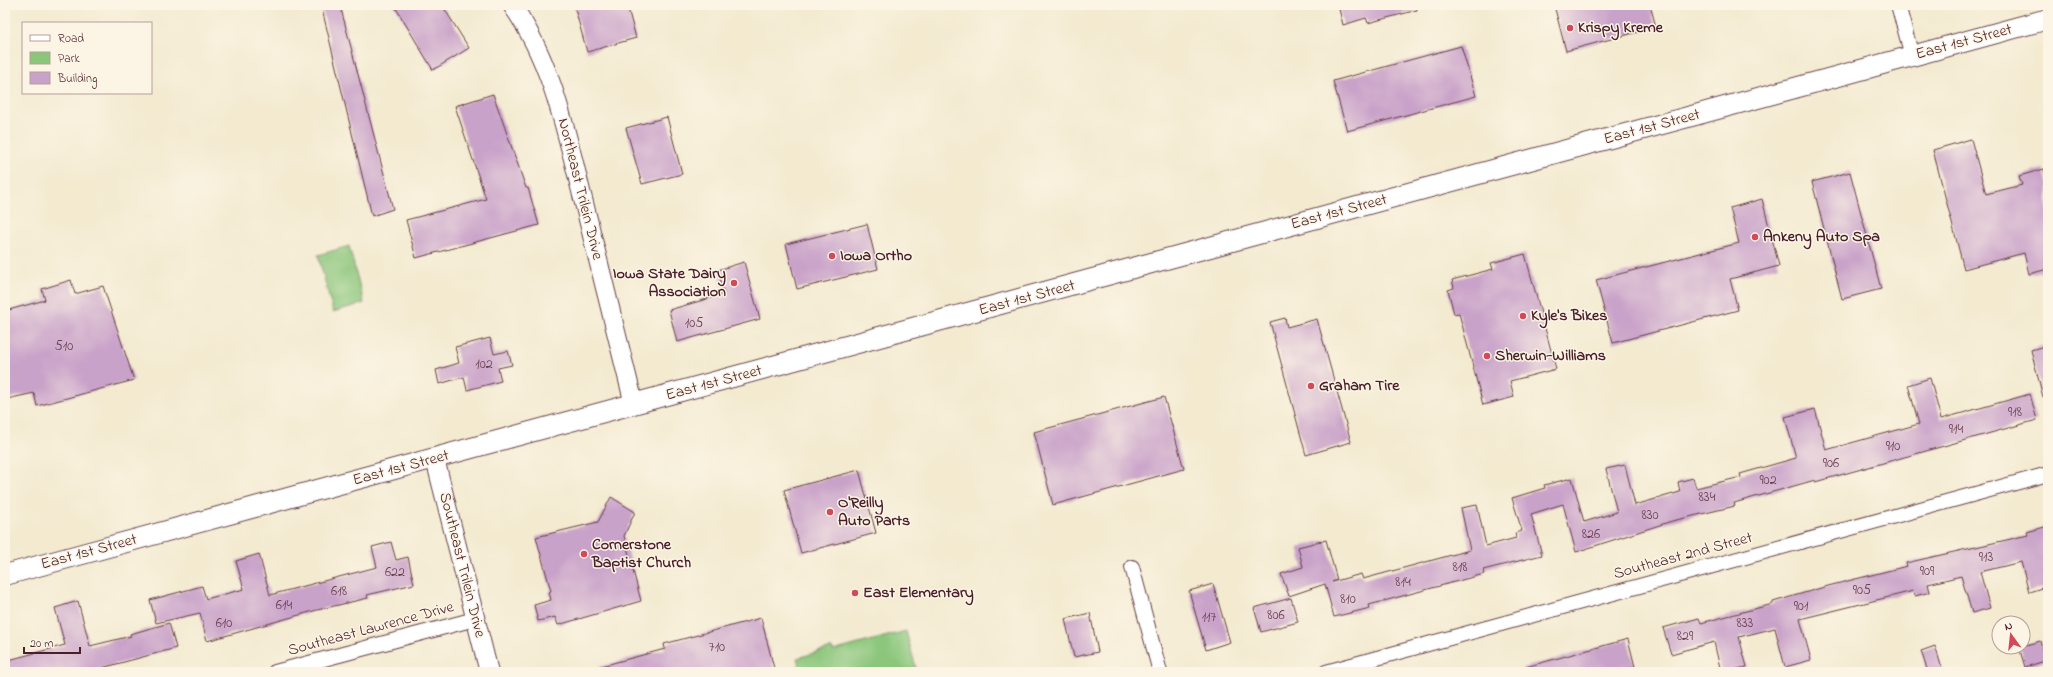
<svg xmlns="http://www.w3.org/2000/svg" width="2053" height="677" font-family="'Indie Flower',sans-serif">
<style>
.green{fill:#8bc67b;stroke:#6a7253}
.building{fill:#c9a2c9}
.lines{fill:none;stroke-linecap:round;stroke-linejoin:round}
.minor-casing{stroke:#633d44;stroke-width:16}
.tertiary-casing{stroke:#633d44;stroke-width:20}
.secondary-casing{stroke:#633d44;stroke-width:22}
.minor{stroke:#fff;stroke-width:14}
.tertiary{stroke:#fff;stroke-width:18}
.secondary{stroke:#fff;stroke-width:20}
.poi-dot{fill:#d1495b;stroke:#fcf5e5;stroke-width:1.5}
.labels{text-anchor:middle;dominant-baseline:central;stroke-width:3;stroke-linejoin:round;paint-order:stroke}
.number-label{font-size:14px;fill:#6a4052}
.poi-label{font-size:16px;font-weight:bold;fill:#4a1f2b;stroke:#fcf5e5;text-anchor:start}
.street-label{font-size:16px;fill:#4a1f2b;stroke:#fcf5e5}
</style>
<rect width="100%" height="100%" fill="#fcf5e5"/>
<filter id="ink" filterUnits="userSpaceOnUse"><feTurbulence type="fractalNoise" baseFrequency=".025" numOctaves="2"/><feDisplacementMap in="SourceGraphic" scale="8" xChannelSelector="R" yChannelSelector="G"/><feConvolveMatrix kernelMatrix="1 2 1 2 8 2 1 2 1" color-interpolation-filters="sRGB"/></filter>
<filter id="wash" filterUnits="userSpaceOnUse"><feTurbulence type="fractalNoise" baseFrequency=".012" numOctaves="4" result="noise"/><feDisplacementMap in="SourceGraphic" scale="16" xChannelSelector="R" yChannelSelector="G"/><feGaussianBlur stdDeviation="0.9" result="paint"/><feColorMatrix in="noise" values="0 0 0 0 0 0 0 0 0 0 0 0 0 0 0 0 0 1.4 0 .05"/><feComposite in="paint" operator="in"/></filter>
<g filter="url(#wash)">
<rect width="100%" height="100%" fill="#f3ead0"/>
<g class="green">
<path d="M349 246 364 303 333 312 318 255Z"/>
<path d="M906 631 917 672H801L797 658 832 648 833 651Z"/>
</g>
<g id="blocks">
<g class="building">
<path d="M321 5H340L393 209 372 216Z"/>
<path d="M394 5H442L469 48 433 70Z"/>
<path d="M574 5H627L636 38 587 52Z"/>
<path d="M1338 5H1416L1417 10 1368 23 1366 18 1343 25Z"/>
<path d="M1554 5H1650L1656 27 1566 51Z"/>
<path d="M1461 46 1476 96 1347 131 1333 81Z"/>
<path d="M493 94 526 188H528L539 225 416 258 406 220 486 199 455 106Z"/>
<path d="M667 117 682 174 642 184 626 128Z"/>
<path d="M1971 139 1986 194 2022 185 2019 176 2044 169 2048 186V269L2029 274 2024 253 1964 269 1933 150Z"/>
<path d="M1850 172 1881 289 1842 299 1812 182Z"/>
<path d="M1762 199 1779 266 1730 279 1738 310 1613 343 1596 280 1739 243 1730 208Z"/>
<path d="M867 224 878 269 797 289 786 244Z"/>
<path d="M1525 254 1556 369 1510 381 1514 397 1483 405 1459 313 1454 314 1448 290 1454 288 1452 280 1493 269 1491 263Z"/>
<path d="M744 262 760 319 677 342 669 310 724 294 718 270Z"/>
<path d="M71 280 75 294 103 286 134 380 37 406 34 393 7 399 5 391V311L45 300 42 289Z"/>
<path d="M1285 318 1287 327 1317 319 1351 442 1306 455 1270 322Z"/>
<path d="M490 338 494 354 508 351 512 365 498 368 501 381 467 390 464 377 439 384 436 370 459 363 455 347Z"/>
<path d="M2048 345V396L2043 397 2031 350Z"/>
<path d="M1930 378 1941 419 2030 394 2037 420 1815 482V480L1734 503 1735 506 1672 521 1576 552 1563 504 1531 514 1542 555 1483 570 1484 574 1369 605 1370 608 1334 617 1325 584 1289 596 1281 574 1303 567 1298 547 1326 540 1337 580 1332 582 1361 574 1363 579 1470 550 1461 508 1477 505 1486 546 1516 538 1515 533 1522 531 1512 498 1545 488 1544 485 1572 478 1584 522 1617 512 1606 469 1625 465 1635 505 1680 492 1678 482 1693 478 1696 488 1741 477 1740 474 1796 458 1785 417 1815 409 1826 450 1919 424 1908 385Z"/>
<path d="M1164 397 1184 469 1053 505 1034 432Z"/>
<path d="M859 470 876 533 801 553 784 490Z"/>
<path d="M611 497 635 512 624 536 641 601 558 625 555 617 538 621 534 605 551 600 549 592 551 591 536 537 598 522Z"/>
<path d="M2048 526V586L2029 592 2021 562 1980 572 1990 608 1972 613 1961 576 1928 584 1930 592 1915 596 1913 591 1800 619 1811 660 1785 667 1775 628 1739 637 1747 667 1737 669 1738 672H1721L1714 642 1671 654 1663 628 1699 618 1701 623 1773 604V602L1828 586 1907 566 1906 563 2028 535 2027 532Z"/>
<path d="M391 542 396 560 408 557 414 584 367 595 368 598 317 610 207 641 200 613 156 623 150 600 202 586 206 599 244 589 236 561 259 554 270 595 377 567 372 547Z"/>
<path d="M1213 584 1230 642 1206 650 1189 591Z"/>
<path d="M1291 598 1298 622 1261 632 1254 608Z"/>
<path d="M78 601 90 646 131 636 130 634 169 623 176 648 87 672H5V661L65 645 55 608Z"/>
<path d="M1090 613 1098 652 1074 657 1065 619Z"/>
<path d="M761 618 775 672H599L598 667 665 649 664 644Z"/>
<path d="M1628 639 1635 667 1615 672H1522V668Z"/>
<path d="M2040 641 2045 661 2025 667 2019 647Z"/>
<path d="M1935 646 1943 672H1928L1921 651Z"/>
</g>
</g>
</g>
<g filter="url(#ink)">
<use href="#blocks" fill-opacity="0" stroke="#633d44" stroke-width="1"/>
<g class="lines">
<g class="minor-casing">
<g id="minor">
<path d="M1898 5 1912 56"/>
<path d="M1132 567 1160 672"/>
<path d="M275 672 475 619"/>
<path d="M1326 672 2048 474"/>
</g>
</g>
<g class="tertiary-casing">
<g id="tertiary">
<path d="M512 5C554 65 567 137 585 207 601 273 618 339 634 404"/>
<path d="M435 459 489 672"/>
</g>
</g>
<g class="secondary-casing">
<path id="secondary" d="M5 575 2048 19"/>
</g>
<use href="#minor" class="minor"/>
<use href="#tertiary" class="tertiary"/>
<use href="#secondary" class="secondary"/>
</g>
</g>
<g class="poi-dot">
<circle cx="1570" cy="28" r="4"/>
<circle cx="1755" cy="237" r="4"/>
<circle cx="832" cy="256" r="4"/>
<circle cx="734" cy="283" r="4"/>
<circle cx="1523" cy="316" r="4"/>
<circle cx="1487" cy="356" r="4"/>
<circle cx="1311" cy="386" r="4"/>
<circle cx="830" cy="512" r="4"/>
<circle cx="584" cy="554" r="4"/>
<circle cx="855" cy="593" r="4"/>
</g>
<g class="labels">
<g class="number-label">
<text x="694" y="323">105</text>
<text x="64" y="346">510</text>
<text x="484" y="364">102</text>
<text x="2015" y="412">918</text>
<text x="1956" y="429">914</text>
<text x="1893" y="446">910</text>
<text x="1831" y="463">906</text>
<text x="1768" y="480">902</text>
<text x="1707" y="497">834</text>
<text x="1650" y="515">830</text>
<text x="1591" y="534">826</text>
<text x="1986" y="557">913</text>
<text x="1460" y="567">818</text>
<text x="1927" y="571">909</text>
<text x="395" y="572">622</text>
<text x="1403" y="582">814</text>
<text x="1862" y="590">905</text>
<text x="339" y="591">618</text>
<text x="1348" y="599">810</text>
<text x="284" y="605">614</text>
<text x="1801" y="606">901</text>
<text x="1276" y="615">806</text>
<text x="1209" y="617">117</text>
<text x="224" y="623">610</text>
<text x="1745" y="623">833</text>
<text x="1685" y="636">829</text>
<text x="717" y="647">710</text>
</g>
<g class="poi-label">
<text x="1578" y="28">Krispy Kreme</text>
<text x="1763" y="237">Ankeny Auto Spa</text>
<text x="840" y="256">Iowa Ortho</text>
<text x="726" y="274" text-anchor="end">Iowa State Dairy<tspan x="726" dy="18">Association</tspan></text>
<text x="1531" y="316">Kyle's Bikes</text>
<text x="1495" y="356">Sherwin-Williams</text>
<text x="1319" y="386">Graham Tire</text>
<text x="838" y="503">O'Reilly<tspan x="838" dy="18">Auto Parts</tspan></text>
<text x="592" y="545">Cornerstone<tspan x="592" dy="18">Baptist Church</tspan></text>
<text x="863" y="593">East Elementary</text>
</g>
<g class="street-label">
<text transform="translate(1964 42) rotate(-15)">East 1st Street</text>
<text transform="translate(1652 127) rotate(-15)">East 1st Street</text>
<text transform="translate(580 189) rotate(76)">Northeast Trilein Drive</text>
<text transform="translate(1339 212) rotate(-15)">East 1st Street</text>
<text transform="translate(1027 298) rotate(-15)">East 1st Street</text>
<text transform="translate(714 383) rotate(-15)">East 1st Street</text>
<text transform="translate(401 468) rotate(-15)">East 1st Street</text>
<text transform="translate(89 552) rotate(-15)">East 1st Street</text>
<text transform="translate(1683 556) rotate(-15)">Southeast 2nd Street</text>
<text transform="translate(462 565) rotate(76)">Southeast Trilein Drive</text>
<text transform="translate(371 629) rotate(-15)">Southeast Lawrence Drive</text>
</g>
</g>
<rect width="2053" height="677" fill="none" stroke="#fcf5e5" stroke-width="20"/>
<rect x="22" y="22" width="130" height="72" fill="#fcf5e5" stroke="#b59f9b"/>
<rect x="30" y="35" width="20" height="6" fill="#ffffff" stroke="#b59f9b"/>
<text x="58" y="42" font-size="12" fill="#4a1f2b">Road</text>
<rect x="30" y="52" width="20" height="12" fill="#8bc67b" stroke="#b59f9b"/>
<text x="58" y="62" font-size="12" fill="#4a1f2b">Park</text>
<rect x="30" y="72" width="20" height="12" fill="#c9a2c9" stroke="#b59f9b"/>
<text x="58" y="82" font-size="12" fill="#4a1f2b">Building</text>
<g transform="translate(2011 635) rotate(345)"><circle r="19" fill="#fcf5e5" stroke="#b59f9b"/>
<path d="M0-3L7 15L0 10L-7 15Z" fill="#d1495b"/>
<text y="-6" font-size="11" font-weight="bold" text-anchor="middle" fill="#4a1f2b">N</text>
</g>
<path d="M24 647v6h56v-6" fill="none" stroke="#4a1f2b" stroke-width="2"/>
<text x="30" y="647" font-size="12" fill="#4a1f2b" stroke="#fcf5e5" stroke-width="3" paint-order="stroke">20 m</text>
</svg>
